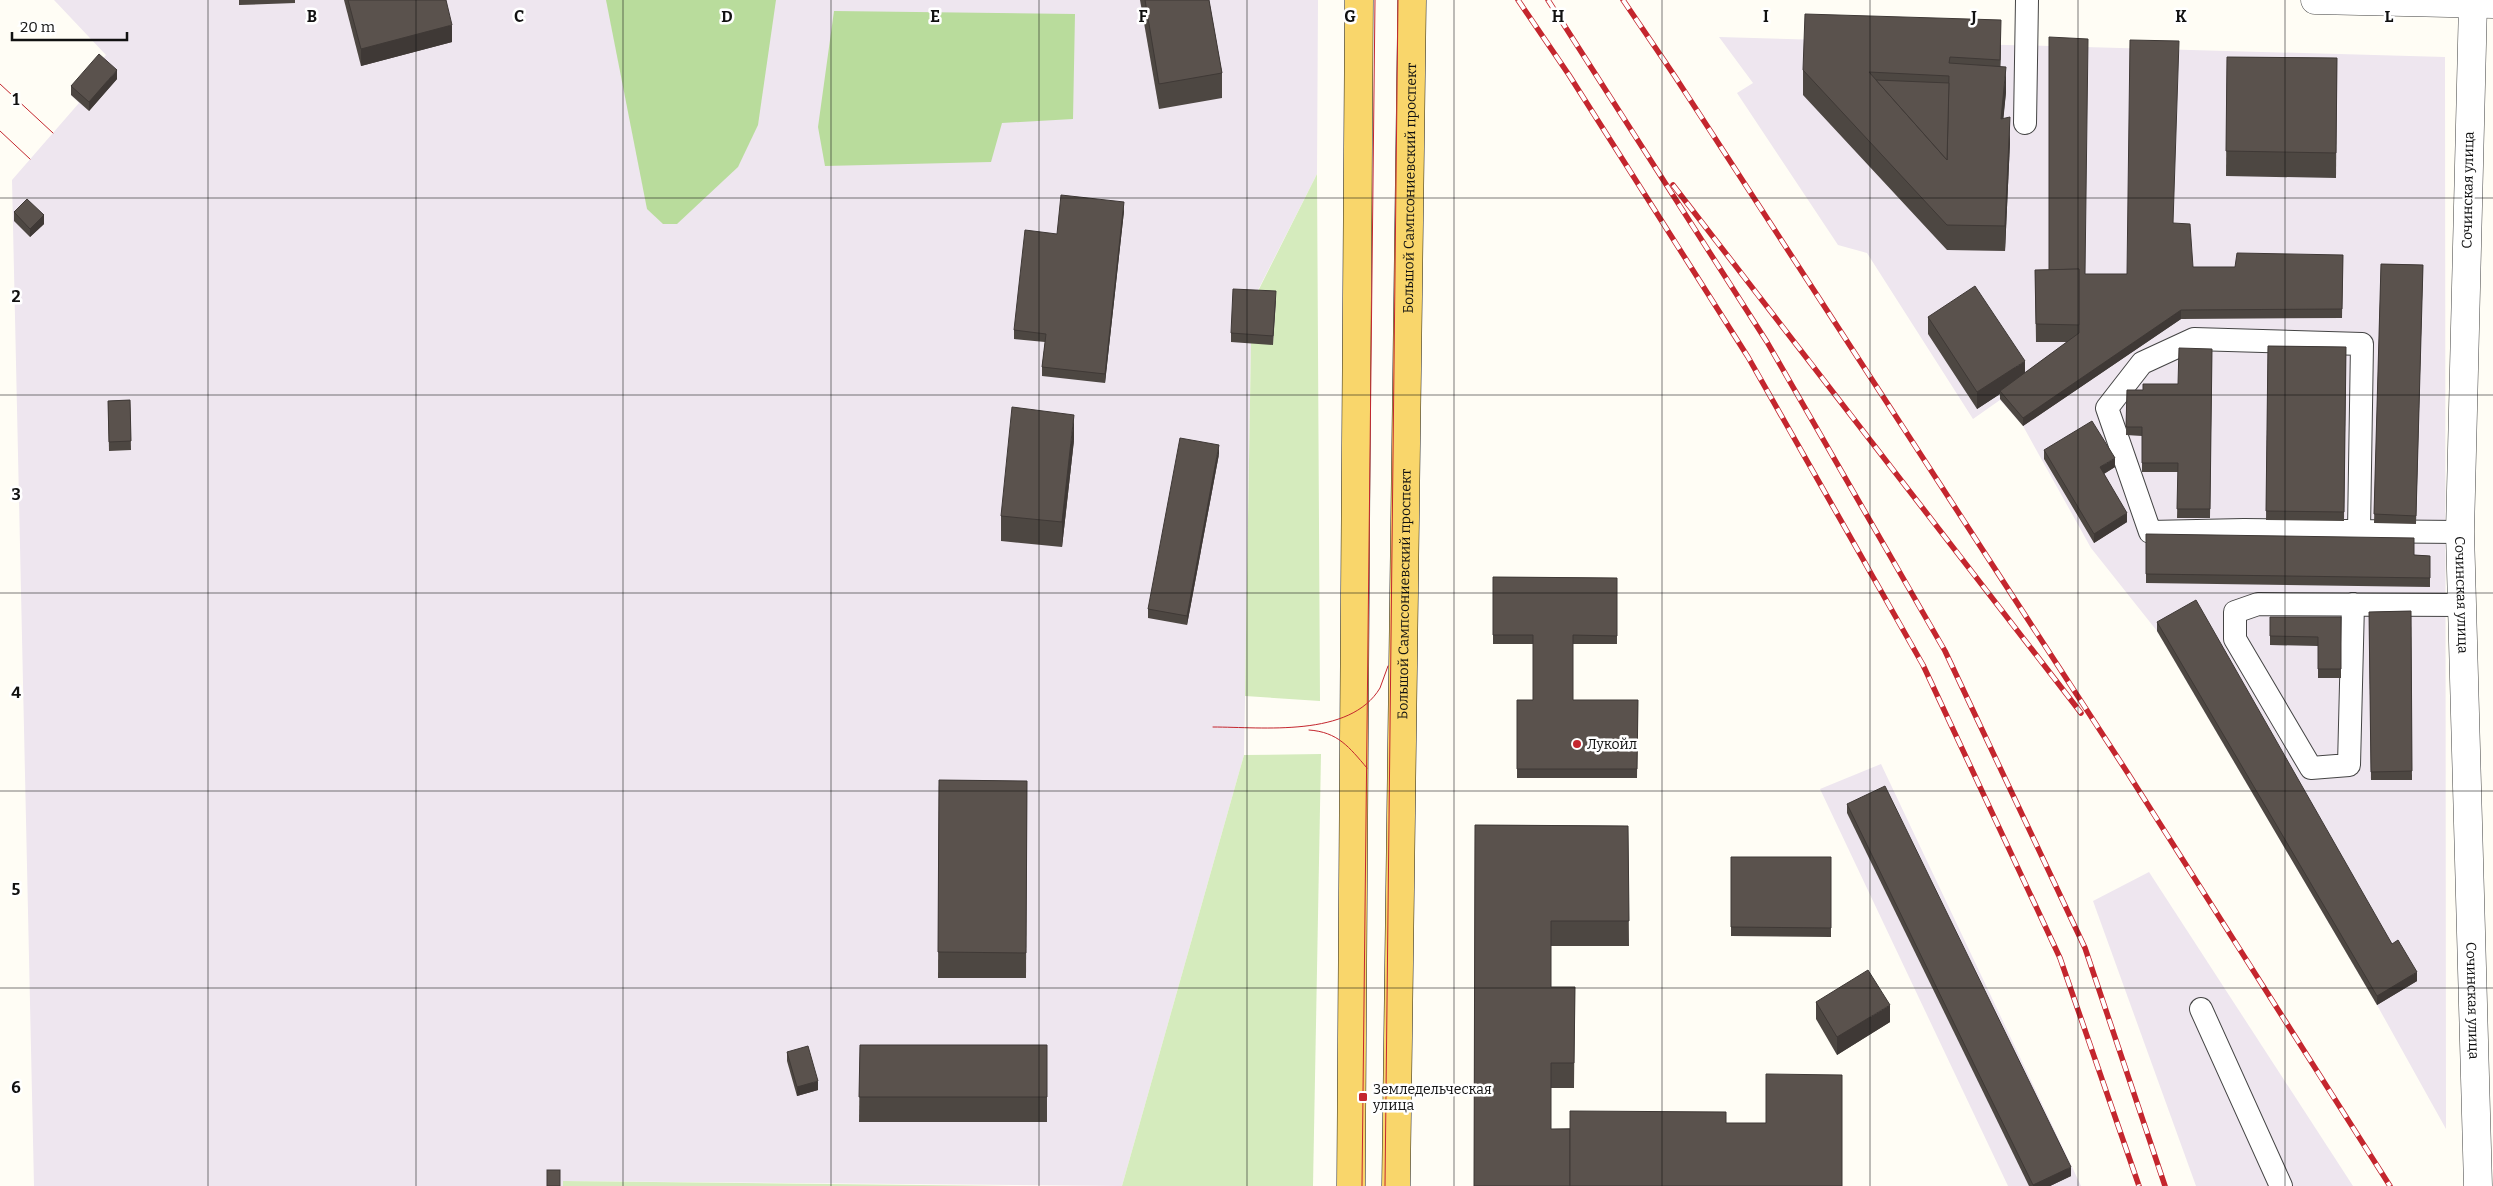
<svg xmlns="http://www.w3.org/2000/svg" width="2493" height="1186" font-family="Bitter,serif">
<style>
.industrial{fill:#eee6ef}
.green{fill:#d5ebbd}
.forest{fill:#b9dc9c}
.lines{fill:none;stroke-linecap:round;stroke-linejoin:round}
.service-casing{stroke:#444;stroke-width:24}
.minor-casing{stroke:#444;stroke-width:29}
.primary-casing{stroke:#222;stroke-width:29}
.service{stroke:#fff;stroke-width:22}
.minor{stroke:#fff;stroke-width:28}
.primary{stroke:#f9d66b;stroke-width:28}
.tram{stroke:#c4262e;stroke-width:1}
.rail-casing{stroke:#c4262e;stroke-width:5.5}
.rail{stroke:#fff;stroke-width:4;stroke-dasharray:11;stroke-linecap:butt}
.wall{fill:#4d4742}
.shaded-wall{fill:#3f3936}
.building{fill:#5a524d;stroke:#3f3936;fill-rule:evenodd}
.grid{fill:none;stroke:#111;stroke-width:1;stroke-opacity:0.55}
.poi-dot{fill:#c4262e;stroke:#fff;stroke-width:2}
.labels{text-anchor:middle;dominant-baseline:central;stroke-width:5;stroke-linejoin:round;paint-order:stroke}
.street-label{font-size:14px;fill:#111;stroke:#fff}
.poi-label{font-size:14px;fill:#111;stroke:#fff;text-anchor:start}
.grid-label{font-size:16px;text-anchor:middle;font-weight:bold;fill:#111;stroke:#fff;stroke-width:5;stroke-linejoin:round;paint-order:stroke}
</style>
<rect width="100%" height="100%" fill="#fffdf5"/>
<g class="industrial">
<path d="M54 0H1318L1317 174 1254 298 1276 300 1273 345 1251 344 1244 755 1122 1186 563 1181V1186H34L12 180 79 103 71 95 106 55Z"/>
<path d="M1719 37 2445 57 2446 1129 2377 1005 2157 631 2091 548 2023 426 2000 400 1973 419 1867 253 1838 245 1737 93 1753 83Z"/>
<path d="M1881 764 2081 1186H2008L1820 789Z"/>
<path d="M2149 872 2353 1186H2196L2093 901Z"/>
</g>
<g class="green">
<path d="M1317 174 1320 701 1245 696 1251 343 1273 344 1276 301 1254 299Z"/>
<path d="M1321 754 1313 1186H1122L1244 755Z"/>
<path d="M563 1181 1012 1186H563Z"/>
</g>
<g class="forest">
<path d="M606 0H776L758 125 738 167 677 224H663L647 209Z"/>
<path d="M834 11 1075 14 1073 119 1002 123 991 162 825 166 818 127Z"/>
</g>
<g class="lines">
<g class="service-casing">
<g id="service">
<path d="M2025 123 2027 0"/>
<path d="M2359 530 2362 344 2194 339 2142 363 2107 408 2150 532 2244 530 2460 532"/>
<path d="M2353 604 2349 765 2311 768 2235 639V612L2258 604 2463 605"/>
<path d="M2201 1009 2281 1186"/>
</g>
</g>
<g class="minor-casing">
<g id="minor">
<path d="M2315 0 2493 4"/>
<path id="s1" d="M2473 3 2460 532 2478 1186"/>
</g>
</g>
<g class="primary-casing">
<g id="primary">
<path d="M1351 1186 1359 0"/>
<path id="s2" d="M1396 1186 1412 0"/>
</g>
</g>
<use href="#service" class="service"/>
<use href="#minor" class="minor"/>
<use href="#primary" class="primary"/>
<g class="tram">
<path d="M0 84 53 133"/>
<path d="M0 131 30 159"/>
<path d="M1213 727C1263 727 1350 738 1380 688 1383 681 1385 673 1388 666"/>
<path d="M1309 730C1338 732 1349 747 1367 768"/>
<path d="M1362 1186 1375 0"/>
<path d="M1385 1186 1398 0"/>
</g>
<g class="rail-casing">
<g id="rail">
<path d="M1518 0 1569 75 1748 357 1923 665 2060 958 2139 1186"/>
<path d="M1548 0 1767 342 1945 651 2085 948 2165 1186"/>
<path d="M1623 0 1674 75 2129 775 2390 1186"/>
<path d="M1673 185 2081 713"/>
</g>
</g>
<use href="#rail" class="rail"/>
</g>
<g class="wall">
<path d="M239 0H295V3L239 5Z"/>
<path d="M344 0H446L452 42 361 66Z"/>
<path d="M1140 0H1209L1222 73V98L1159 109Z"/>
<path d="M2001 45 2000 66 2006 92 2003 119 2010 142 2005 251 1947 250 1803 95V70Z"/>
<path d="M2227 57 2337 58 2336 178 2226 176Z"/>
<path d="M117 79 89 111 71 95V86Z"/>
<path d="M1124 211 1105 383 1042 376V367L1045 342 1014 339V330L1057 234Z"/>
<path d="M14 212 44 224 30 237 14 221Z"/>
<path d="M2173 223 2193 267H2235L2343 255 2342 318 2181 319 2023 426 2000 399V394L1977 409 1928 334V317L2025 373 2067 342H2036L2035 270 2085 274H2127Z"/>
<path d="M2381 264 2423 265 2416 524 2374 523Z"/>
<path d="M1276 300 1273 345 1231 342V333Z"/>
<path d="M2268 346 2346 347 2344 521 2266 520Z"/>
<path d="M2212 349 2210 518H2177L2178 472H2142V436L2126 435 2127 390H2143L2178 384Z"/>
<path d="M130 400 131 450 109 451 108 401Z"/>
<path d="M1074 440 1062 547 1001 541V516Z"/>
<path d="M2044 450 2115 467 2104 474 2127 522 2094 543 2044 459Z"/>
<path d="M1219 454 1187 625 1148 618V609Z"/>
<path d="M2146 534 2430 556V587L2146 583Z"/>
<path d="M1493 577 1617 578V644H1573V700H1638L1637 778H1517V700H1533V644H1493Z"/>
<path d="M2411 611 2412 780H2371L2369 612Z"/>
<path d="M2270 617H2341V678H2318V646L2270 645Z"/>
<path d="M2157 622 2392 944 2417 981 2377 1005 2157 631Z"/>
<path d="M939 780 1027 781 1026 978H938Z"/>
<path d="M1847 804 2071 1176 2050 1186H2029L1847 813Z"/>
<path d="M1475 825 1628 826 1629 946H1551V987H1575L1574 1088H1551V1129L1726 1123 1842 1186H1474Z"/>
<path d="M1731 857H1831V937L1731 936Z"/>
<path d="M1816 1002 1890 1022 1837 1055 1816 1019Z"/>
<path d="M860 1045H1047V1122H859Z"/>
<path d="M787 1052 818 1090 797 1096 787 1061Z"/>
</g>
<g class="shaded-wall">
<path d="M2001 20V45L2000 85V60Z"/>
<path d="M452 25V42L361 66V49Z"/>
<path d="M2006 67V92L2001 144V119Z"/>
<path d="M117 70V79L89 111V102Z"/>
<path d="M2010 117V142L2005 251V226Z"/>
<path d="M1124 202V211L1105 383V374Z"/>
<path d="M44 215V224L30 237V229Z"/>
<path d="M2181 310V319L2023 426V418Z"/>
<path d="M2025 361V379L2000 391V394L1977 409V392Z"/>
<path d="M1074 415V440L1062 547V522Z"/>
<path d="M1219 445V454L1187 625V616Z"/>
<path d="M2115 458V467L2100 476V467Z"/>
<path d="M2127 513V522L2094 543V534Z"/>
<path d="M2417 972V981L2377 1005V996Z"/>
<path d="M1890 1005V1022L1837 1055V1037Z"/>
<path d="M818 1081V1090L797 1096V1087Z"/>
<path d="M2071 1167V1176L2050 1186H2033V1185Z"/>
</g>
<g class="building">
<path d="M348 0H446L452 25 361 49Z"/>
<path d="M1145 0H1209L1222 73 1159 84Z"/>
<path d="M1805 14 2001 20 2000 60 1950 57 1949 63 2006 67 2001 119 2010 117 2005 226 1947 225 1803 70ZM1869 72 1949 76 1947 160Z"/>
<path d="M2049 37 2088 39 2085 274H2127L2130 40 2179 41 2173 223 2190 224 2193 267H2235L2237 253 2343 255 2342 309 2181 310 2023 418 2000 391 2079 333V269L2049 270Z"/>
<path d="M99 54 117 70 89 102 71 86Z"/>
<path d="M2227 57 2337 58 2336 153 2226 151Z"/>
<path d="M1876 80 1949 83 1947 160Z"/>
<path d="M1061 195 1124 202 1105 374 1042 367 1046 334 1014 330 1025 230 1057 234Z"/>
<path d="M27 199 44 215 30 229 14 212Z"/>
<path d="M2381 264 2423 265 2416 516 2374 514Z"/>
<path d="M2079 269V325L2036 324 2035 270Z"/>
<path d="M1975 286 2025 361 1977 392 1928 317Z"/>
<path d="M1233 289 1276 291 1273 336 1231 333Z"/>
<path d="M2268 346 2346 347 2344 512 2266 511Z"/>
<path d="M2179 348 2212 349 2210 509H2177L2178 463H2142V427H2126L2127 390H2143V384H2178Z"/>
<path d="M130 400 131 441 109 442 108 401Z"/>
<path d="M1012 407 1074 415 1062 522 1001 516Z"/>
<path d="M2092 421 2115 458 2100 467 2127 513 2094 534 2044 450Z"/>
<path d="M1180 438 1219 445 1187 616 1148 609Z"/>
<path d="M2146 534 2414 538V555L2430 556V578L2146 574Z"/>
<path d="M1493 577 1617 578V636L1573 635V700H1638L1637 769H1517V700H1533V635H1493Z"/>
<path d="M2196 600 2392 944 2398 940 2417 972 2377 996 2157 622Z"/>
<path d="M2411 611 2412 771 2371 772 2369 612Z"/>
<path d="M2270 617H2341V669H2318V637L2270 636Z"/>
<path d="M939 780 1027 781 1026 953 938 952Z"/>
<path d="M1885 786 2071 1167 2033 1185 1847 804Z"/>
<path d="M1475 825 1628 826 1629 921H1551V987H1575L1574 1063H1551V1129H1570V1186H1474Z"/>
<path d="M1731 857H1831V928L1731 927Z"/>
<path d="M1868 970 1890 1005 1837 1037 1816 1002Z"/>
<path d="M860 1045H1047V1097H859Z"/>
<path d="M808 1046 818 1081 797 1087 787 1052Z"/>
<path d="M1766 1074 1842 1075V1186H1570V1111L1726 1112V1123H1766Z"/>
<rect x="547" y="1170" width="13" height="16"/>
</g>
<path class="grid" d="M208 0V1186M416 0V1186M623 0V1186M831 0V1186M1039 0V1186M1247 0V1186M1454 0V1186M1662 0V1186M1870 0V1186M2078 0V1186M2285 0V1186M0 198H2493M0 395H2493M0 593H2493M0 791H2493M0 988H2493"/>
<g class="poi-dot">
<circle cx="1577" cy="744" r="5"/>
<rect x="1358" y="1092" width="10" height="10" rx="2.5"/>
</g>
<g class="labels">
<g class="street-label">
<text stroke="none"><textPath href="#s2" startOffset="998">Большой Сампсониевский проспект</textPath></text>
<text transform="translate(2468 190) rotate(-89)">Сочинская улица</text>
<text stroke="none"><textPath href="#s2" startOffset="592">Большой Сампсониевский проспект</textPath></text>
<text stroke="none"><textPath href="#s1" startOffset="592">Сочинская улица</textPath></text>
<text stroke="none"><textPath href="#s1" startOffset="998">Сочинская улица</textPath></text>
</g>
<g class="poi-label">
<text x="1587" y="744">Лукойл</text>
<text x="1373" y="1089">Земледельческая<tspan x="1373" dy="16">улица</tspan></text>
</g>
</g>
<g class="grid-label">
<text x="312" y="22">B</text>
<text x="519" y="22">C</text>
<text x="727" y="22">D</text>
<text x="935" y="22">E</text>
<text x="1143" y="22">F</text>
<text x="1350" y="22">G</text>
<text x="1558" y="22">H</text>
<text x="1766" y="22">I</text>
<text x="1974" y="22">J</text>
<text x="2181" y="22">K</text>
<text x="2389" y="22">L</text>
<text x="16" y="105">1</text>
<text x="16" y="302">2</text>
<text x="16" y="500">3</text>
<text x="16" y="698">4</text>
<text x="16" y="895">5</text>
<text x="16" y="1093">6</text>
</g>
<path d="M12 32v8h115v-8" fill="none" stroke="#111111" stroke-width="2.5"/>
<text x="20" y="32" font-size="15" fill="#111111" stroke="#ffffff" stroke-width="4" paint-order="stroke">20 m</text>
</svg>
